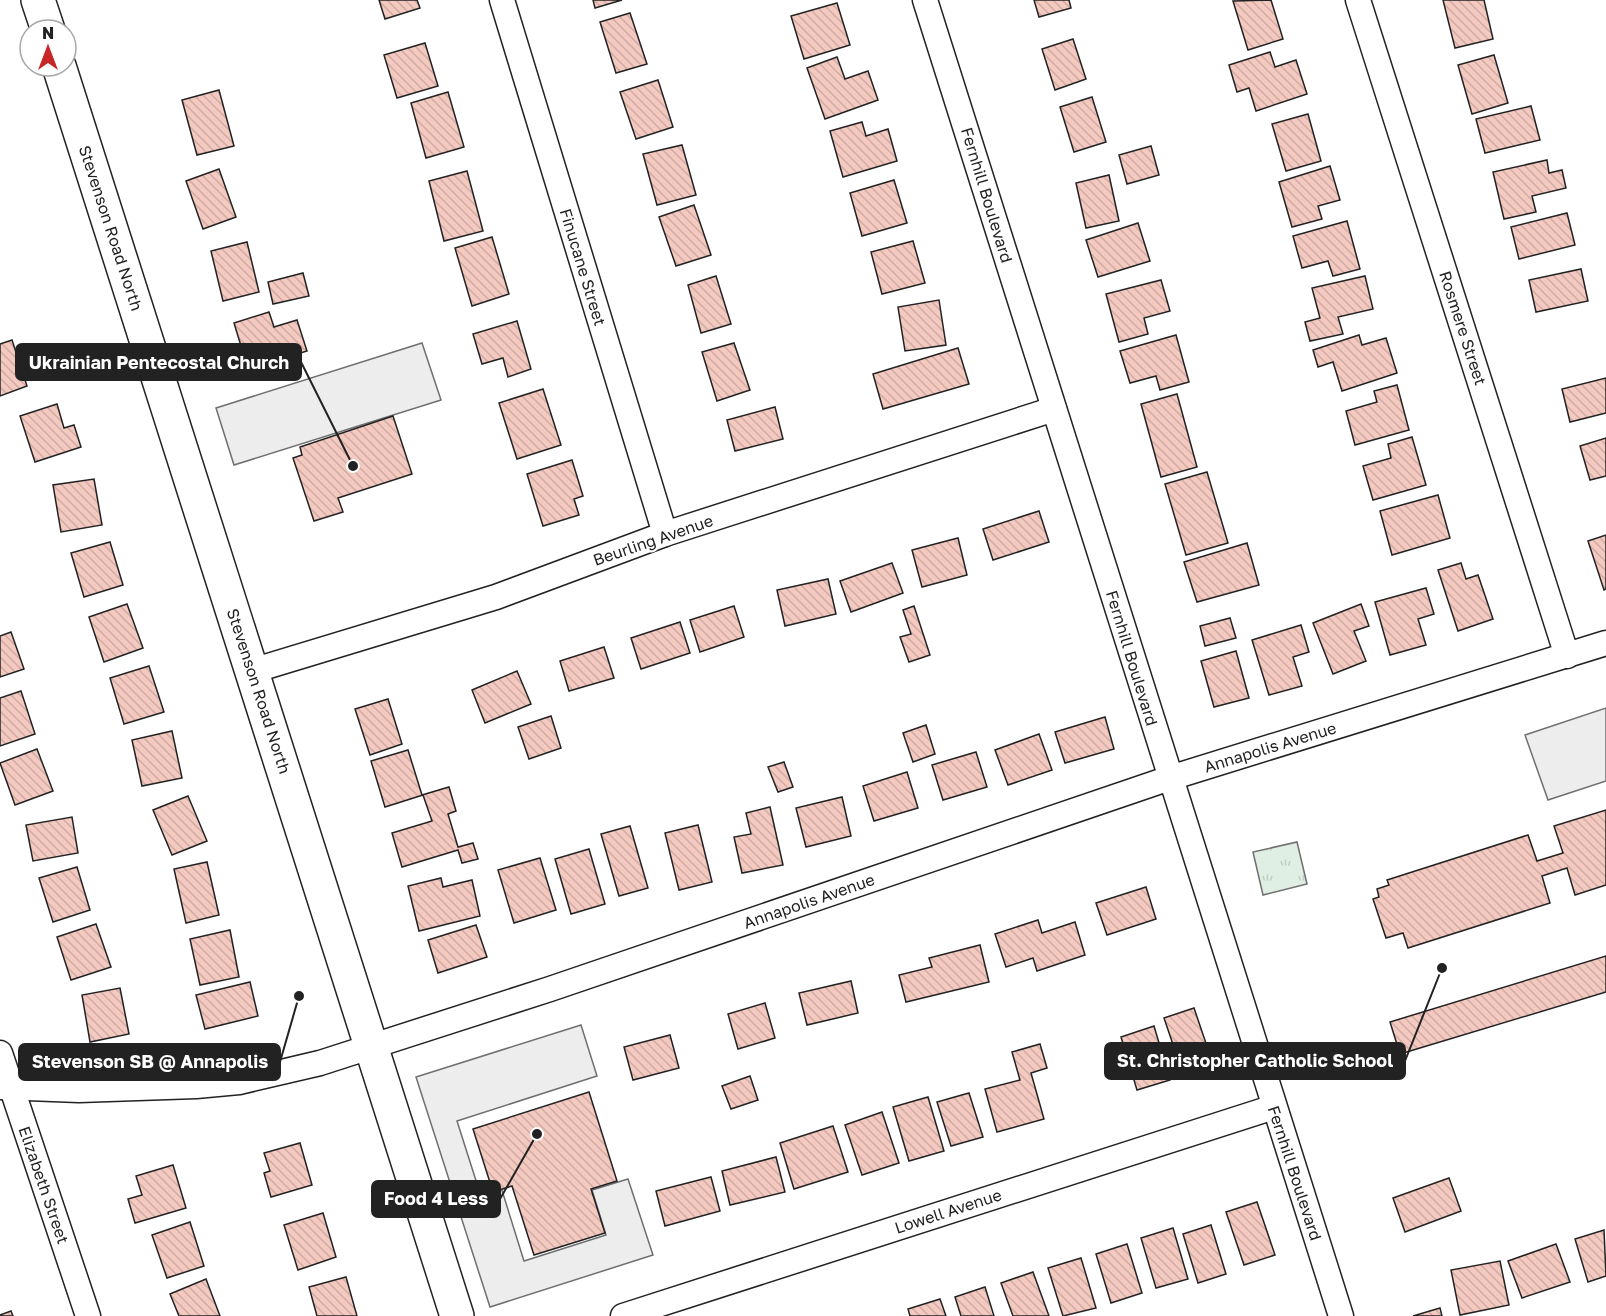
<svg xmlns="http://www.w3.org/2000/svg" width="1606" height="1316" font-family="'Golos Text',sans-serif">
<style>
.park{fill:url(#park-tufts);stroke:#6f6f6f;stroke-width:1.5}
.parking{fill:#ededed;stroke:#6f6f6f;stroke-width:1.5}
.building{fill:url(#building-back-hatch);stroke:#222;stroke-width:1.5}
.lines{fill:none;stroke-linecap:round;stroke-linejoin:round}
.minor-casing{stroke:#222;stroke-width:27}
.secondary-casing{stroke:#222;stroke-width:36}
.minor{stroke:#fff;stroke-width:24}
.secondary{stroke:#fff;stroke-width:33}
.labels{text-anchor:middle;dominant-baseline:central;stroke-width:4.5;stroke-linejoin:round;paint-order:stroke}
.street-label{font-size:16px;fill:#222;stroke:#fff}
.leader{fill:none;stroke:#222;stroke-width:2}
.callout-dot{fill:#222;stroke:#fff;stroke-width:2}
.callout{fill:#222;stroke:#222;stroke-width:2}
.callout-label{font-size:18px;text-anchor:middle;font-weight:bold;fill:#fff}
</style>
<defs>
<pattern id="park-tufts" width="24" height="20" patternUnits="userSpaceOnUse" patternTransform="scale(1.5)"><rect width="24" height="20" fill="#e0efe3"/><path d="M3 7l-1-3M5 7V3M7 7l1-3M15 17l-1-3M17 17v-4M19 17l1-3" fill="none" stroke="#c0cdc2"/></pattern>
<pattern id="building-back-hatch" width="6" height="6" patternUnits="userSpaceOnUse" patternTransform="scale(1.5)"><rect width="6" height="6" fill="#f3c9c0"/><path d="M-1 5l2 2M0 0l6 6M5-1l2 2" fill="none" stroke="#d0aca5"/></pattern>
</defs>
<rect width="100%" height="100%" fill="#fff"/>
<path class="park" d="M1297 842 1307 884 1263 895 1253 852Z"/>
<g class="parking">
<path d="M422 343 441 400 234 465 216 408Z"/>
<path d="M1606 708V781L1548 800 1525 735Z"/>
<path d="M581 1025 597 1076 457 1121 479 1190 500 1184 524 1261 606 1235 592 1190 628 1179 653 1255 490 1307 416 1077Z"/>
</g>
<g class="building">
<path d="M379 0H417L420 8 385 19Z"/>
<path d="M593 0H622L595 8Z"/>
<path d="M1034 0H1069L1071 8 1039 17Z"/>
<path d="M1271 0 1283 39 1248 50 1233 1Z"/>
<path d="M1443 0H1484L1493 39 1455 48Z"/>
<path d="M837 3 850 45 804 59 791 16Z"/>
<path d="M630 13 647 64 616 73 600 22Z"/>
<path d="M1073 39 1086 79 1055 90 1042 49Z"/>
<path d="M425 43 438 86 397 98 384 55Z"/>
<path d="M1270 52 1275 67 1296 60 1307 94 1256 111 1249 88 1237 92 1229 65Z"/>
<path d="M1494 55 1508 103 1472 114 1458 65Z"/>
<path d="M837 57 845 79 868 71 878 100 825 119 807 68Z"/>
<path d="M658 80 673 127 636 139 620 92Z"/>
<path d="M219 90 234 146 197 155 182 100Z"/>
<path d="M448 92 464 147 426 158 411 103Z"/>
<path d="M1092 97 1106 142 1074 152 1060 107Z"/>
<path d="M1531 106 1540 140 1485 153 1476 119Z"/>
<path d="M1308 114 1321 161 1286 171 1272 124Z"/>
<path d="M862 122 866 136 888 129 897 161 843 177 830 131Z"/>
<path d="M682 145 696 195 657 205 643 154Z"/>
<path d="M1151 146 1159 175 1127 184 1119 155Z"/>
<path d="M1547 160 1549 173 1562 170 1566 188 1532 196 1536 212 1504 219 1493 172Z"/>
<path d="M1330 166 1340 200 1318 206 1322 219 1292 227 1279 182Z"/>
<path d="M219 169 236 217 203 229 186 181Z"/>
<path d="M467 171 483 231 444 241 429 181Z"/>
<path d="M1109 175 1119 221 1086 228 1076 183Z"/>
<path d="M894 180 907 223 862 236 850 193Z"/>
<path d="M694 205 711 255 676 266 659 217Z"/>
<path d="M1567 213 1575 245 1519 259 1511 227Z"/>
<path d="M1347 221 1360 269 1333 276 1328 261 1302 268 1293 236Z"/>
<path d="M1138 223 1150 261 1098 277 1086 240Z"/>
<path d="M492 237 509 294 472 306 455 248Z"/>
<path d="M913 241 925 283 882 294 871 252Z"/>
<path d="M247 242 259 292 223 301 211 251Z"/>
<path d="M1581 269 1588 301 1536 312 1529 280Z"/>
<path d="M303 273 309 296 273 304 268 282Z"/>
<path d="M716 276 731 324 701 333 688 285Z"/>
<path d="M1365 276 1373 309 1338 317 1343 334 1310 341 1305 322 1320 318 1312 288Z"/>
<path d="M1161 280 1170 311 1144 318 1148 334 1119 342 1106 294Z"/>
<path d="M939 300 946 345 905 351 898 307Z"/>
<path d="M269 312 274 327 297 320 307 351 248 369 234 323Z"/>
<path d="M517 321 531 369 508 377 503 358 482 364 473 334Z"/>
<path d="M1176 335 1189 382 1160 390 1156 376 1130 383 1120 351Z"/>
<path d="M1359 335 1362 345 1386 338 1397 373 1342 391 1333 362 1318 367 1313 350Z"/>
<path d="M12 340 27 386 0 396V344Z"/>
<path d="M734 343 750 390 717 401 702 352Z"/>
<path d="M958 348 969 384 883 409 873 374Z"/>
<path d="M1606 378V413L1570 422 1562 389Z"/>
<path d="M1397 385 1409 430 1355 445 1346 411 1377 402 1374 391Z"/>
<path d="M543 389 561 445 517 459 499 403Z"/>
<path d="M1177 394 1197 467 1161 477 1141 404Z"/>
<path d="M57 404 64 428 74 425 81 447 35 462 20 416Z"/>
<path d="M775 407 783 439 735 451 727 420Z"/>
<path d="M393 416 412 474 338 498 343 512 314 521 293 458 302 455 300 447Z"/>
<path d="M1412 437 1426 485 1373 500 1363 466 1391 458 1388 444Z"/>
<path d="M1606 438V476L1590 480 1580 446Z"/>
<path d="M572 460 583 496 574 499 579 515 543 526 527 474Z"/>
<path d="M1207 472 1228 543 1186 555 1165 484Z"/>
<path d="M94 479 102 525 61 532 53 485Z"/>
<path d="M1438 495 1450 538 1392 555 1380 511Z"/>
<path d="M1039 511 1049 542 993 560 983 529Z"/>
<path d="M1606 535V589L1604 590 1588 541Z"/>
<path d="M958 538 967 575 922 587 912 550Z"/>
<path d="M110 542 123 585 84 597 71 553Z"/>
<path d="M1247 543 1259 585 1197 602 1184 562Z"/>
<path d="M892 563 903 593 851 612 840 581Z"/>
<path d="M1461 563 1466 579 1478 575 1493 619 1458 631 1438 570Z"/>
<path d="M828 579 836 614 785 626 777 590Z"/>
<path d="M1426 588 1434 614 1418 619 1426 645 1390 655 1375 602Z"/>
<path d="M127 604 143 648 104 662 89 617Z"/>
<path d="M1361 604 1369 626 1354 631 1366 661 1333 674 1313 623Z"/>
<path d="M734 606 744 637 700 652 690 620Z"/>
<path d="M914 606 930 655 909 662 900 637 911 634 903 610Z"/>
<path d="M1230 618 1236 638 1205 646 1200 626Z"/>
<path d="M680 622 690 653 641 669 631 638Z"/>
<path d="M1301 625 1309 652 1293 657 1302 686 1269 695 1252 640Z"/>
<path d="M11 632 24 669 0 677V636Z"/>
<path d="M604 647 614 678 569 691 560 661Z"/>
<path d="M1236 651 1249 698 1214 707 1201 661Z"/>
<path d="M149 666 164 712 124 724 110 678Z"/>
<path d="M517 671 531 704 485 723 472 690Z"/>
<path d="M21 691 35 734 0 746V698Z"/>
<path d="M388 699 402 744 370 755 355 709Z"/>
<path d="M551 716 561 748 529 759 518 727Z"/>
<path d="M1105 717 1114 749 1065 763 1055 732Z"/>
<path d="M926 725 935 754 913 762 903 733Z"/>
<path d="M172 731 182 778 142 786 132 740Z"/>
<path d="M1039 734 1052 770 1008 785 995 750Z"/>
<path d="M37 749 53 791 15 805 0 763Z"/>
<path d="M408 750 422 795 449 787 456 811 448 814 458 847 473 843 478 859 462 863 458 850 402 867 392 833 432 821 423 795 385 807 371 761Z"/>
<path d="M976 752 987 787 943 800 932 765Z"/>
<path d="M784 762 793 787 778 792 768 767Z"/>
<path d="M907 772 918 808 874 821 863 786Z"/>
<path d="M188 796 207 841 172 855 153 810Z"/>
<path d="M842 797 851 836 806 847 796 808Z"/>
<path d="M770 807 783 865 742 873 734 837 751 834 746 813Z"/>
<path d="M1606 810V885L1575 895 1567 868 1542 876 1550 903 1408 948 1403 933 1386 938 1373 899 1379 897 1377 889 1389 885 1387 880 1528 835 1537 861 1563 853 1554 826Z"/>
<path d="M72 817 78 853 33 861 26 825Z"/>
<path d="M698 825 712 882 679 890 665 833Z"/>
<path d="M630 826 648 888 619 896 601 834Z"/>
<path d="M589 849 605 904 571 914 555 859Z"/>
<path d="M540 858 556 910 514 923 498 870Z"/>
<path d="M207 862 219 915 186 923 174 869Z"/>
<path d="M77 867 90 910 53 922 39 878Z"/>
<path d="M441 878 443 887 472 880 480 916 419 931 408 886Z"/>
<path d="M1146 887 1156 919 1107 935 1096 903Z"/>
<path d="M1038 920 1042 933 1075 922 1085 955 1037 971 1033 958 1006 967 995 934Z"/>
<path d="M96 924 111 967 71 980 57 937Z"/>
<path d="M476 925 487 957 438 973 428 940Z"/>
<path d="M230 930 239 977 200 985 190 939Z"/>
<path d="M980 945 989 982 906 1002 899 975 932 967 929 958Z"/>
<path d="M1606 956V992L1400 1054 1390 1022Z"/>
<path d="M851 981 858 1013 807 1025 799 993Z"/>
<path d="M250 982 258 1016 205 1029 196 995Z"/>
<path d="M120 988 129 1034 90 1042 82 995Z"/>
<path d="M765 1003 775 1038 738 1049 728 1014Z"/>
<path d="M1194 1008 1212 1061 1182 1071 1164 1018Z"/>
<path d="M1154 1026 1170 1080 1137 1090 1121 1037Z"/>
<path d="M670 1035 679 1068 633 1080 624 1047Z"/>
<path d="M1040 1044 1047 1068 1031 1073 1044 1119 997 1132 985 1089 1020 1080 1012 1052Z"/>
<path d="M750 1076 758 1100 731 1109 722 1086Z"/>
<path d="M589 1092 617 1181 591 1189 605 1233 534 1255 512 1186 493 1192 473 1129Z"/>
<path d="M969 1093 983 1137 951 1146 937 1102Z"/>
<path d="M928 1097 944 1151 909 1161 893 1107Z"/>
<path d="M882 1112 899 1163 862 1175 845 1125Z"/>
<path d="M833 1126 848 1172 794 1189 780 1143Z"/>
<path d="M300 1143 312 1185 271 1197 264 1173 270 1171 264 1153Z"/>
<path d="M776 1157 785 1192 730 1205 722 1171Z"/>
<path d="M173 1165 186 1208 135 1223 128 1199 142 1195 136 1176Z"/>
<path d="M711 1177 720 1211 665 1226 656 1191Z"/>
<path d="M1449 1178 1461 1211 1405 1232 1393 1198Z"/>
<path d="M1257 1202 1275 1255 1244 1265 1226 1212Z"/>
<path d="M323 1213 336 1257 298 1270 284 1225Z"/>
<path d="M190 1222 204 1266 167 1278 152 1235Z"/>
<path d="M1211 1225 1226 1274 1198 1283 1183 1234Z"/>
<path d="M1173 1228 1188 1279 1156 1288 1141 1238Z"/>
<path d="M1604 1230 1606 1276 1588 1282 1575 1239Z"/>
<path d="M1127 1244 1142 1293 1111 1303 1096 1254Z"/>
<path d="M1556 1244 1570 1282 1522 1298 1508 1261Z"/>
<path d="M1081 1258 1096 1308 1063 1316 1048 1268Z"/>
<path d="M1500 1261 1509 1305 1460 1315 1451 1270Z"/>
<path d="M1033 1272 1049 1316H1013L1001 1283Z"/>
<path d="M346 1277 357 1316H317L309 1287Z"/>
<path d="M206 1279 220 1316H179L170 1294Z"/>
<path d="M985 1287 994 1316H961L955 1297Z"/>
<path d="M940 1299 946 1316H910L908 1309Z"/>
<path d="M1440 1308 1442 1316H1413Z"/>
<path d="M11 1311 13 1316H0V1315Z"/>
</g>
<g class="lines">
<g class="minor-casing">
<g id="minor">
<path d="M502 0 665 534"/>
<path d="M925 0 1341 1316"/>
<path d="M1358 0 1567 656"/>
<path d="M252 671 496 597 665 534 1054 409"/>
<path d="M0 1053 88 1316"/>
<path d="M0 1087 79 1090 196 1086 239 1082 320 1063 550 989 1170 778 1606 643"/>
<path d="M623 1316 1274 1107"/>
</g>
</g>
<g class="secondary-casing">
<g id="secondary">
<path d="M38 0 48 30"/>
<path d="M59 66 457 1316"/>
</g>
</g>
<use href="#minor" class="minor"/>
<use href="#secondary" class="secondary"/>
</g>
<g class="labels">
<g class="street-label">
<text transform="translate(987 195) rotate(73)">Fernhill Boulevard</text>
<text transform="translate(111 228) rotate(72)">Stevenson Road North</text>
<text transform="translate(583 267) rotate(73)">Finucane Street</text>
<text transform="translate(1463 328) rotate(72)">Rosmere Street</text>
<text transform="translate(653 540) rotate(-19)">Beurling Avenue</text>
<text transform="translate(1132 658) rotate(73)">Fernhill Boulevard</text>
<text transform="translate(259 691) rotate(72)">Stevenson Road North</text>
<text transform="translate(1270 747) rotate(-17)">Annapolis Avenue</text>
<text transform="translate(809 901) rotate(-19)">Annapolis Avenue</text>
<text transform="translate(1295 1173) rotate(72)">Fernhill Boulevard</text>
<text transform="translate(44 1185) rotate(71)">Elizabeth Street</text>
<text transform="translate(948 1211) rotate(-18)">Lowell Avenue</text>
</g>
</g>
<path class="leader" d="M353 466L301 362M1442 968L1405 1061M299 996L280 1062M537 1134L500 1199"/>
<g class="callout-dot">
<circle cx="353" cy="466" r="6"/>
<circle cx="1442" cy="968" r="6"/>
<circle cx="299" cy="996" r="6"/>
<circle cx="537" cy="1134" r="6"/>
</g>
<g class="callout">
<rect x="16" y="344" width="285" height="36" rx="6"/>
<rect x="1105" y="1043" width="300" height="36" rx="6"/>
<rect x="19" y="1044" width="261" height="36" rx="6"/>
<rect x="372" y="1181" width="128" height="36" rx="6"/>
</g>
<g class="callout-label">
<text x="159" y="369">Ukrainian Pentecostal Church</text>
<text x="1255" y="1067">St. Christopher Catholic School</text>
<text x="150" y="1068">Stevenson SB @ Annapolis</text>
<text x="436" y="1205">Food 4 Less</text>
</g>
<g transform="translate(48 48)"><circle r="28" fill="#ffffff" stroke="#a7a7a7" stroke-width="1.5"/>
<path d="M0-4.5L10 22L0 15L-10 22Z" fill="#c62828"/>
<text y="-9" font-size="16" font-weight="bold" text-anchor="middle" fill="#222222">N</text>
</g>
</svg>
